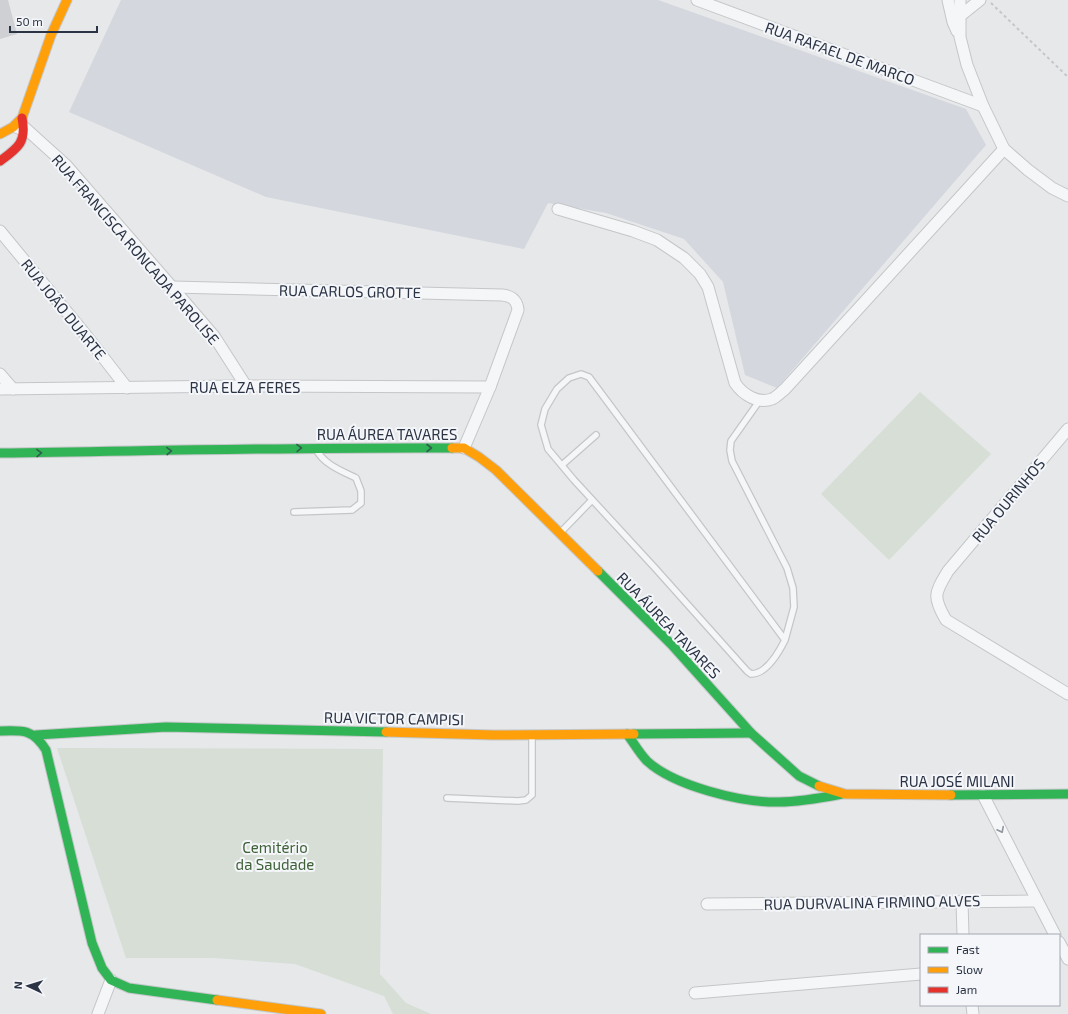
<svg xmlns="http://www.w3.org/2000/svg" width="1068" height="1014" font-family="'Exo 2',sans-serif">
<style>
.built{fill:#d4d7dd}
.green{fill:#d6ded6}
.building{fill:#ced0d3}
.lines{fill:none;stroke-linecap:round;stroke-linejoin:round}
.lane-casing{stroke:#c4c6c8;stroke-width:8}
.street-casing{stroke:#c4c6c8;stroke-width:13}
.fast-casing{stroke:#c4c6c8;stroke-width:11}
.slow-casing{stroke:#c4c6c8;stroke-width:11}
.jam-casing{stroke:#c4c6c8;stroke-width:11}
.path{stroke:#c5c6ca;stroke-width:2;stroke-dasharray:3 3;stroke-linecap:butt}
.lane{stroke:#f5f6f7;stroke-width:5.5}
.street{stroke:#f5f6f7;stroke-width:11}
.fast{stroke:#30b455;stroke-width:9}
.slow{stroke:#ff9f0a;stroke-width:9}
.jam{stroke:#e5322d;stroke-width:9}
.oneway{stroke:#2d614b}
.oneway2{stroke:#90959e}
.labels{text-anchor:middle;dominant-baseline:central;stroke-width:4;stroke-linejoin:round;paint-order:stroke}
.street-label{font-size:15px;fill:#2b3445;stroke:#f4f6f9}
.park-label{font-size:15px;fill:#3f6138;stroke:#f4f6f9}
</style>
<rect width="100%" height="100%" fill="#e6e8ea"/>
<path class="built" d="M121 0H658L966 109 986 145 777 388 745 375 723 282 684 239 606 213 548 203 524 249 266 197 69 112Z"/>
<g class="green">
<path d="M920 392 991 454 889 560 821 494Z"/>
<path d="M57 748 383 749 380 974 406 1003 431 1014H393L384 996 295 964 214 958H126Z"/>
</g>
<path class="building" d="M0 0H8L17 34 0 39Z"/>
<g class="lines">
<g class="lane-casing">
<g id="lane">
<path d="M760 400 731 441 730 450 732 461 787 568 793 588 794 607 785 640 589 377 581 374 569 378 557 389 545 409 541 425 548 449 574 480 655 568 747 671 751 674C767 674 779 652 785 640"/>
<path d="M562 465 596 435"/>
<path d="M294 512 352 510 361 503V491L356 478C342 471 323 464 316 449"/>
<path d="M560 533 592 500"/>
<path d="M447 798 518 801 526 800 532 795V736"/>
</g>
</g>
<g class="street-casing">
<g id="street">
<path d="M697 0 983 106"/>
<path d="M948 0 953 22 957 31"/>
<path d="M960 0V37L967 65 983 106 1004 149 1028 170 1052 188 1068 196"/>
<path d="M955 20 980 0"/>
<path d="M18 128H25L66 165 172 287 214 336 246 386"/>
<path d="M558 209 633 231 657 240 684 258 700 274 708 287 735 383C743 395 758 404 772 399 777 397 781 392 785 389L1004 149"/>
<path d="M0 231 85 334 127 388"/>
<path d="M172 287 502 295C512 296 517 300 518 310L490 387 464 448"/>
<path d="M0 374 13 389"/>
<path d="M0 389 238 386 490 387"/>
<path d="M1068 429 948 571C935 593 932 596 946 620L1068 694"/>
<path d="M983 795 1055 935"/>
<path d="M962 901 963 935"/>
<path d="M707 904 1037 901"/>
<path d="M1059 942 1068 959"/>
<path d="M695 993 921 974"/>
<path d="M972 1005 973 1014"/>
<path d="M98 1014 111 980"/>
</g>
</g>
<g class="fast-casing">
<g id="fast">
<path d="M0 453C151 451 302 447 452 448"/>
<path d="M598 571 671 644 751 733 799 776 819 786"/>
<path d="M0 731C23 730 33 729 46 750L92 943 102 968 111 980 129 988 217 1000"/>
<path d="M627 734C634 743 639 753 647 761 674 786 742 803 779 802 800 802 821 798 842 794"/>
<path d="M634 734 751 733"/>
<path d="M36 735 166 727 386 732"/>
<path d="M951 795 1068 794"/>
</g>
</g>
<g class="slow-casing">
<g id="slow">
<path d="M0 134 13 127 22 118 51 35 67 0"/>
<path d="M452 448H464L479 457 496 470 598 571"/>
<path d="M386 732 493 735 634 734"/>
<path d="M819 786 845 794 951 795"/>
<path d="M217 1000 321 1014"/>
</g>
</g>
<g class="jam-casing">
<path id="jam" d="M0 161C18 148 27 142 22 118"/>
</g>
<path class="path" d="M991 3 1068 77"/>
<use href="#lane" class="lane"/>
<use href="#street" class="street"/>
<use href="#fast" class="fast"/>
<use href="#slow" class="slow"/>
<use href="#jam" class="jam"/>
</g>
<defs><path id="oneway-chevron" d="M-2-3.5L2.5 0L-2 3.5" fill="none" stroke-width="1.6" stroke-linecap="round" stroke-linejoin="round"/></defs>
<g class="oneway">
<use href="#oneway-chevron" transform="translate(299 448) rotate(-1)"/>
<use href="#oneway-chevron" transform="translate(429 448)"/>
<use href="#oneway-chevron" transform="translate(169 451) rotate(-1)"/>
<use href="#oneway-chevron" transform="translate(39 453) rotate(-1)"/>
</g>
<use class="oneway2" href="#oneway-chevron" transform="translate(1001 830) rotate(63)"/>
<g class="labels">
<g class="street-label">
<text transform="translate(840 53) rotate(20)">RUA RAFAEL DE MARCO</text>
<text transform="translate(136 249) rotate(49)">RUA FRANCISCA RONCADA PAROLISE</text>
<text transform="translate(350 291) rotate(1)">RUA CARLOS GROTTE</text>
<text transform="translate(64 309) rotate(51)">RUA JOÃO DUARTE</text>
<text x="245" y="387">RUA ELZA FERES</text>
<text x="387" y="434">RUA ÁUREA TAVARES</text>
<text transform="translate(1008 500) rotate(-50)">RUA OURINHOS</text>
<text transform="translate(669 625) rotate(46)">RUA ÁUREA TAVARES</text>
<text transform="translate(394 718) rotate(1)">RUA VICTOR CAMPISI</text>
<text x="957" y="781">RUA JOSÉ MILANI</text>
<text transform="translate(872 902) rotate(-1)">RUA DURVALINA FIRMINO ALVES</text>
</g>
<g class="park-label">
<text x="275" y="847">Cemitério<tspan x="275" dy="17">da Saudade</tspan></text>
</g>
</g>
<rect x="920" y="934" width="140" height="72" fill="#f4f6f9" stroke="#a4a8b1"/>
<rect x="928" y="947" width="20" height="6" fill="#30b455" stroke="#a4a8b1"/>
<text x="956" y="954" font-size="12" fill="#2b3445">Fast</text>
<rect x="928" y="967" width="20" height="6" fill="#ff9f0a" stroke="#a4a8b1"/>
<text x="956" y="974" font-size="12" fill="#2b3445">Slow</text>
<rect x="928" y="987" width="20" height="6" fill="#e5322d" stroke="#a4a8b1"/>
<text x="956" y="994" font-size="12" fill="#2b3445">Jam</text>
<g transform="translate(28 986) rotate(274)" stroke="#f4f6f9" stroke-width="3" paint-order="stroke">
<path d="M0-3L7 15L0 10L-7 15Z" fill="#2b3445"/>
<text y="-6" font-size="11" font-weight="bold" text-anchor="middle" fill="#2b3445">N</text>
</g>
<path d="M10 26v6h87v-6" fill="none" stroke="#2b3445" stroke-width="2"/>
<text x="16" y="26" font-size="12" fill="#2b3445" stroke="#f4f6f9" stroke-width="3" paint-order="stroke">50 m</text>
</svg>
